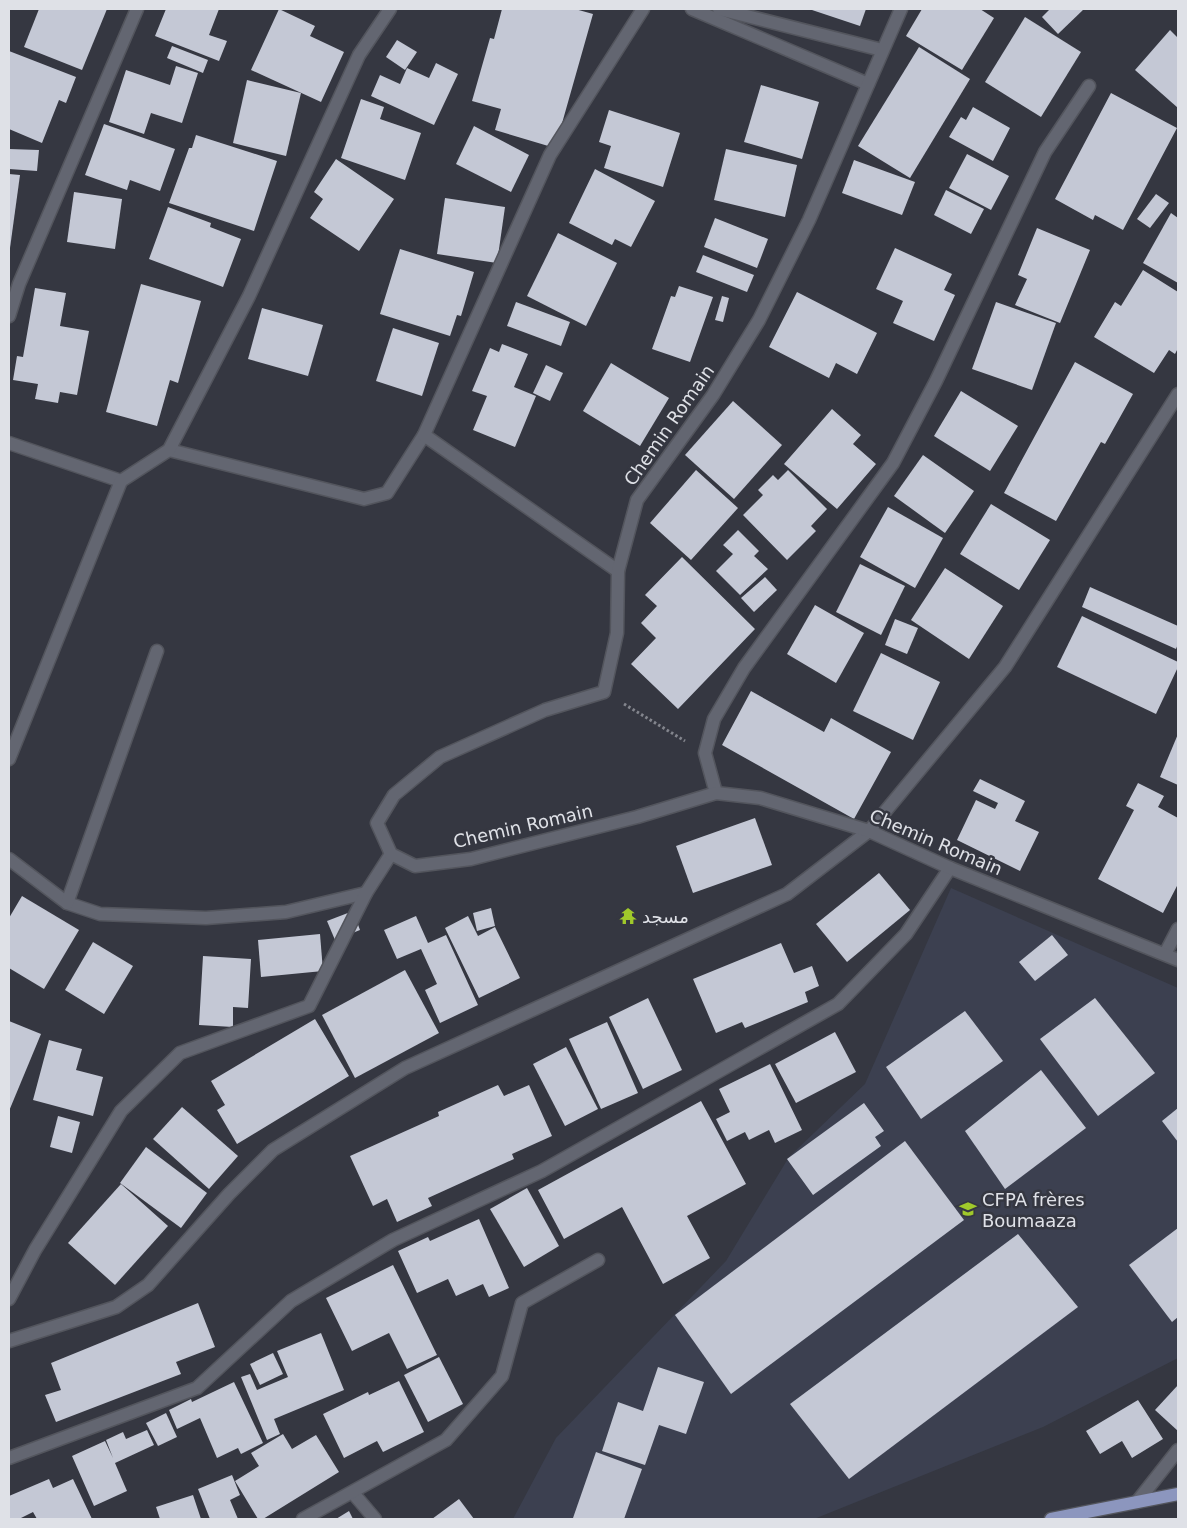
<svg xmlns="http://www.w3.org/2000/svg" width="1187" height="1528" font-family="'DejaVu Sans',Vazirmatn,sans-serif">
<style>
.built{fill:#3c4050}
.building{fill:#c4c8d5}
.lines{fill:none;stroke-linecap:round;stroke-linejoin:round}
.minor-casing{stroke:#53555d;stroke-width:15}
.tertiary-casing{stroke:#53555d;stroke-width:15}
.primary-casing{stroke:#53555d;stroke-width:15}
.path{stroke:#83858d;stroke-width:3;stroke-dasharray:2.5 2.5;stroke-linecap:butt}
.minor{stroke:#636671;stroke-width:12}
.tertiary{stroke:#636671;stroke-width:12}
.primary{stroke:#8c96be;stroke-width:12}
.labels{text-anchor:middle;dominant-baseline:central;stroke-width:5;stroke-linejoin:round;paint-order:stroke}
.street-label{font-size:18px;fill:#dfe1e7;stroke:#353741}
.poi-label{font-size:18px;fill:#dfe1e7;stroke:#353741;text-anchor:start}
</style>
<rect width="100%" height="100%" fill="#353741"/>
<path class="built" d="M951 888 1178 988V1358L1043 1427 814 1519H513L556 1438 726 1261 789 1157 865 1084Z"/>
<g class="building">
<path d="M39 9H107L82 70 24 47Z"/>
<path d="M166 9H219L209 35 227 41 219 61 155 36Z"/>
<path d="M279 9 315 26 310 36 344 52 321 102 251 70Z"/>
<path d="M502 9H575L593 14 555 148 495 130 501 109 472 101 490 38 494 39Z"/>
<path d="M809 9H866L860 26Z"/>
<path d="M922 9H980L994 18 962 70 906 36Z"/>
<path d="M1050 9H1084L1058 34 1042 17Z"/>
<path d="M1025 17 1081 52 1041 117 985 82Z"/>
<path d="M1170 30 1178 38V108L1135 70Z"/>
<path d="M397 40 417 52 405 70 386 57Z"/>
<path d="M172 46 208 60 203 73 167 58Z"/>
<path d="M919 47 970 79 910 178 858 146Z"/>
<path d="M9 51 76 77 66 103 59 100 42 143 9 129Z"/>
<path d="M436 63 458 74 434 125 371 96 380 75 400 84 407 68 429 78Z"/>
<path d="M176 66 198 73 182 123 151 113 144 134 109 122 126 70 170 85Z"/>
<path d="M247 80 301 93 286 156 233 143Z"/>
<path d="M761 85 819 102 802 159 744 142Z"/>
<path d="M1111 93 1177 128 1123 230 1095 215 1093 220 1055 199Z"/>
<path d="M361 99 384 107 380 119 421 133 405 180 341 158Z"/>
<path d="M973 107 1010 128 993 161 949 137 961 117 966 120Z"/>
<path d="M609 110 680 133 663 187 604 168 611 146 599 142Z"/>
<path d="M104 124 175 149 160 191 130 180 127 190 85 175Z"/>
<path d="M474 126 529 155 511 192 456 164Z"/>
<path d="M196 135 277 161 254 231 169 203 189 148H192Z"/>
<path d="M9 149 39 150 37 171 9 169Z"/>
<path d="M726 149 797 165 785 217 714 200Z"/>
<path d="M967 154 1009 176 991 210 949 188Z"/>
<path d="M336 159 394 199 359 251 310 218 323 199 314 192Z"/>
<path d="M854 160 915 182 902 215 842 193Z"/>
<path d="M595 169 655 201 631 247 615 239 612 245 569 223Z"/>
<path d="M9 174 20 175 10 248H9Z"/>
<path d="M946 190 984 209 971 234 934 215Z"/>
<path d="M74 192 122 199 115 249 67 242Z"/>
<path d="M1156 194 1169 203 1150 228 1137 219Z"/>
<path d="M445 198 505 207 497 263 437 254Z"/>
<path d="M168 207 211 223 210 227 241 239 223 287 149 259Z"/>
<path d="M1171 213 1178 218V283L1143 263Z"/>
<path d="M715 218 768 239 757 268 704 247Z"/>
<path d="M1037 228 1090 250 1060 323 1015 305 1027 279 1018 275Z"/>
<path d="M558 233 617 263 586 326 527 296Z"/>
<path d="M895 248 952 274 944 290 955 295 934 341 893 323 903 301 876 289Z"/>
<path d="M400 249 474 272 461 316 457 315 450 336 380 314Z"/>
<path d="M703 255 754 275 747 292 696 272Z"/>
<path d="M1143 270 1178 292V348L1175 354 1169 350 1154 373 1094 337 1115 302 1121 306Z"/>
<path d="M141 284 201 301 178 383 170 380 157 426 106 412Z"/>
<path d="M679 286 713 297 690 362 652 349 671 296 675 297Z"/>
<path d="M35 288 66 293 60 326 89 331 77 395 60 392 58 403 35 399 38 384 13 380 17 356 23 357Z"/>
<path d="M797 292 877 333 857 374 836 363 829 378 769 347Z"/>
<path d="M722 296 729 298 723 322 715 320Z"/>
<path d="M516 302 570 322 561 346 507 326Z"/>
<path d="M996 302 1056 323 1032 390 972 369Z"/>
<path d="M262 308 323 325 308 376 248 359Z"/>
<path d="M393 328 439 343 422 396 376 381Z"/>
<path d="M502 344 528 354 514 387 536 396 515 447 473 430 487 396 472 391 490 348 499 352Z"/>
<path d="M1075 362 1133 394 1105 444 1101 442 1056 521 1004 493Z"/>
<path d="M611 363 669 398 640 446 583 411Z"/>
<path d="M546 365 563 373 550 401 533 393Z"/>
<path d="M961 391 1018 426 990 471 934 436Z"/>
<path d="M733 401 782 445 734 499 685 455Z"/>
<path d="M832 409 861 435 853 444 876 464 837 509 784 464Z"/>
<path d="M923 455 974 491 945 533 894 496Z"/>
<path d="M696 470 738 508 691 560 650 523Z"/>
<path d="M788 470 827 509 811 526 816 531 787 560 743 515 763 495 758 490 773 475 778 480Z"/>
<path d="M991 504 1050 540 1019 590 960 554Z"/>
<path d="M888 507 943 538 915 588 860 557Z"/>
<path d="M738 530 759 551 754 556 768 569 740 595 716 571 733 554 723 545Z"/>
<path d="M682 557 755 629 678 709 631 664 656 638 641 623 657 606 645 595Z"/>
<path d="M860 564 905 586 881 635 836 612Z"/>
<path d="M945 568 1003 606 969 659 911 620Z"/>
<path d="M765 577 777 590 754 612 741 598Z"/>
<path d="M1090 587 1178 626V644L1176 649 1082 607Z"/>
<path d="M815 605 864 633 836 683 787 654Z"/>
<path d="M1082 616 1178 662V667L1156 714 1057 667Z"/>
<path d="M895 619 918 628 907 654 885 645Z"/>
<path d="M881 653 940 682 913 740 853 711Z"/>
<path d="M751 691 824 732 831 718 891 752 854 819 722 745Z"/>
<path d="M1178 734V785L1160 777Z"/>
<path d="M980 779 1025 801 1015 821 1039 832 1020 871 957 840 976 800 995 809 998 803 973 791Z"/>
<path d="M1138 783 1164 796 1158 807 1178 818V884L1163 913 1098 879 1134 810 1126 806Z"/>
<path d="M755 818 772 865 693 893 676 846Z"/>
<path d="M879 873 910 910 847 962 816 924Z"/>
<path d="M22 896 79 930 44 989 9 968V918Z"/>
<path d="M491 908 495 926 477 931 473 913Z"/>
<path d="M353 911 360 930 335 940 327 921Z"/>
<path d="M416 916 428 943 446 935 478 1005 440 1023 425 990 437 984 421 949 397 959 384 930Z"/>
<path d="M468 916 478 936 495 927 520 978 479 998 445 928Z"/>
<path d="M320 934 323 971 261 977 258 940Z"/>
<path d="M1052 935 1068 955 1035 981 1019 962Z"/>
<path d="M93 942 133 966 104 1014 65 990Z"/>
<path d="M781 943 794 973 812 966 819 986 805 992 808 1002 745 1028 742 1022 716 1033 693 979Z"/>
<path d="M203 956 251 959 248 1008 233 1007V1027L199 1025Z"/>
<path d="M405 970 439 1033 355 1078 322 1015Z"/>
<path d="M648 998 682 1070 643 1089 609 1017Z"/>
<path d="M1095 998 1155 1073 1098 1116 1040 1039Z"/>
<path d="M965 1011 1003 1061 921 1119 886 1067Z"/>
<path d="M315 1019 349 1076 237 1144 217 1110 225 1105 211 1081Z"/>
<path d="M9 1021 41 1034 9 1111Z"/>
<path d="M607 1022 638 1093 601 1109 569 1039Z"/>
<path d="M835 1032 856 1072 796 1103 775 1064Z"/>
<path d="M49 1040 82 1049 76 1070 103 1077 93 1116 33 1100Z"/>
<path d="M566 1047 598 1109 565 1126 533 1064Z"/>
<path d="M770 1064 802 1130 775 1143 769 1130 749 1140 745 1132 727 1141 716 1119 730 1112 719 1089Z"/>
<path d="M1041 1070 1086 1128 1005 1189 965 1131Z"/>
<path d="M498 1085 504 1096 529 1085 552 1136 512 1154 514 1159 428 1198 432 1206 397 1222 387 1199 373 1206 350 1156 439 1116 438 1112Z"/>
<path d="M701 1101 746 1184 687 1216 710 1258 663 1284 622 1207 564 1239 538 1190Z"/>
<path d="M864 1103 884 1131 875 1137 881 1146 813 1195 787 1159Z"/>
<path d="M182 1107 238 1156 209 1189 153 1139Z"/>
<path d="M1178 1108V1142L1162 1121Z"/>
<path d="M58 1116 80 1122 72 1153 50 1147Z"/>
<path d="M905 1141 964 1220 731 1394 675 1315Z"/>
<path d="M146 1147 207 1193 181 1228 120 1183Z"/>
<path d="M121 1184 168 1226 115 1285 68 1243Z"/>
<path d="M527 1188 559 1246 524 1267 490 1209Z"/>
<path d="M479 1219 509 1288 489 1297 483 1284 456 1296 448 1279 417 1293 398 1251 428 1237 430 1241Z"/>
<path d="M1178 1228V1317L1172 1322 1129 1265Z"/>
<path d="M1018 1234 1078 1307 849 1479 790 1404Z"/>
<path d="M393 1265 437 1355 407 1369 389 1333 352 1351 326 1298Z"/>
<path d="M198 1303 215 1347 176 1362 181 1374 56 1422 45 1395 61 1390 51 1363Z"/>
<path d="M321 1333 344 1390 274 1419 280 1434 267 1440 241 1377 250 1374 257 1390 288 1377 277 1351Z"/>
<path d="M273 1353 283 1374 260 1385 250 1364Z"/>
<path d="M439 1357 463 1404 428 1422 404 1375Z"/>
<path d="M658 1367 704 1382 686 1434 659 1425 645 1465 602 1451 618 1402 643 1411Z"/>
<path d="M399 1381 424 1432 383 1452 377 1441 344 1458 323 1414 368 1392 369 1395Z"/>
<path d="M234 1382 263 1443 241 1454 238 1448 217 1458 200 1418 177 1429 169 1410 191 1399 192 1402Z"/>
<path d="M1178 1385V1431L1155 1410Z"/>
<path d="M1138 1400 1163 1439 1132 1458 1122 1441 1100 1454 1086 1431Z"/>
<path d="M166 1413 177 1437 158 1446 146 1423Z"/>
<path d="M147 1430 154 1445 115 1463 127 1491 94 1506 72 1456 105 1441 113 1458 106 1440 123 1432 126 1439Z"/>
<path d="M283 1434 292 1449 316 1435 339 1472 263 1519H258L235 1481 259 1466 251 1453Z"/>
<path d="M596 1452 642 1469 624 1519 573 1518Z"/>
<path d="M232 1475 240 1495 230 1500 238 1519H210L198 1489Z"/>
<path d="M49 1479 53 1488 73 1479 92 1519H37L33 1512 19 1519H9V1496Z"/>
<path d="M193 1495 201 1519H160L156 1507Z"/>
<path d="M459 1499 474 1519H432Z"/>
<path d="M349 1511 353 1519H336Z"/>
</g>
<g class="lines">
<g class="minor-casing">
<g id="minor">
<path d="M692 9 868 84"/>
<path d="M719 9 882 50"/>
<path d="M9 316 19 284 137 9"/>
<path d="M9 443 121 481"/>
<path d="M169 450 364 499 387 493 424 435"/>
<path d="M618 571 424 435 550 155 643 9"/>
<path d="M9 759 121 481 169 450 249 296 359 55 390 9"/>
<path d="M716 793 705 753 714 719 744 668 893 463 936 381 1045 152 1089 86"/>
<path d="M9 859 67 903 100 914 206 918 286 912 366 893"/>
<path d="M67 903 157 651"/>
<path d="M1165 954 1178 929"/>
<path d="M9 1299 35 1250 121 1111 180 1053 309 1006 366 893 391 854"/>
<path d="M9 1341 116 1307 148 1285 229 1194 273 1150 405 1068 787 894 869 831 1005 667 1178 394"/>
<path d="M9 1458 197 1388 291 1301 393 1240 542 1171 838 1004 906 934 950 868"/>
<path d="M353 1493 375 1519"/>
<path d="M303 1519 446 1440 502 1376 522 1303 598 1260"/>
</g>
</g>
<g class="tertiary-casing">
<g id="tertiary">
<path d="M901 9 809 220 759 320 713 395 637 500 618 571 617 633 604 692 545 710 440 757 394 795 377 823 391 854 415 866 471 859 637 817 716 793 760 798 869 831 950 868 1178 960"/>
<path d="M1137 1502 1178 1450"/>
</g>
</g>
<g class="primary-casing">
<path id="primary" d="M1051 1519 1178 1494"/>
</g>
<path class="path" d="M624 704 685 741"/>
<use href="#minor" class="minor"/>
<use href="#tertiary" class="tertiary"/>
<use href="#primary" class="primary"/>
</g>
<defs>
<g id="temple-bare" transform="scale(1.35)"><path d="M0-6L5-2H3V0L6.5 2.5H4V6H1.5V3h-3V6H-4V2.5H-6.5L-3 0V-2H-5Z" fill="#a0c92b" stroke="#353741" stroke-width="2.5" paint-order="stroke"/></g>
<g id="university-bare" transform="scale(1.35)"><path d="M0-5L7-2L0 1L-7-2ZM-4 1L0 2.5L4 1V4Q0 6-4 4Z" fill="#a0c92b" stroke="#353741" stroke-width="2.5" paint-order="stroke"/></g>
</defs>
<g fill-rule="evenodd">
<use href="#temple-bare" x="628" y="916"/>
<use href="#university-bare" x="968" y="1209"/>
</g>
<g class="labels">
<g class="street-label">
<text transform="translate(669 425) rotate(-55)">Chemin Romain</text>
<text transform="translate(523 826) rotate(-13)">Chemin Romain</text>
<text transform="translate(936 842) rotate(23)">Chemin Romain</text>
</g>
<g class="poi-label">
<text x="642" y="916">مسجد</text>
<text x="982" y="1199">CFPA frères<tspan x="982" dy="21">Boumaaza</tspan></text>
</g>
</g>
<rect width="1187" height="1528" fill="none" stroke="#dfe1e7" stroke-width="20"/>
</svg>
